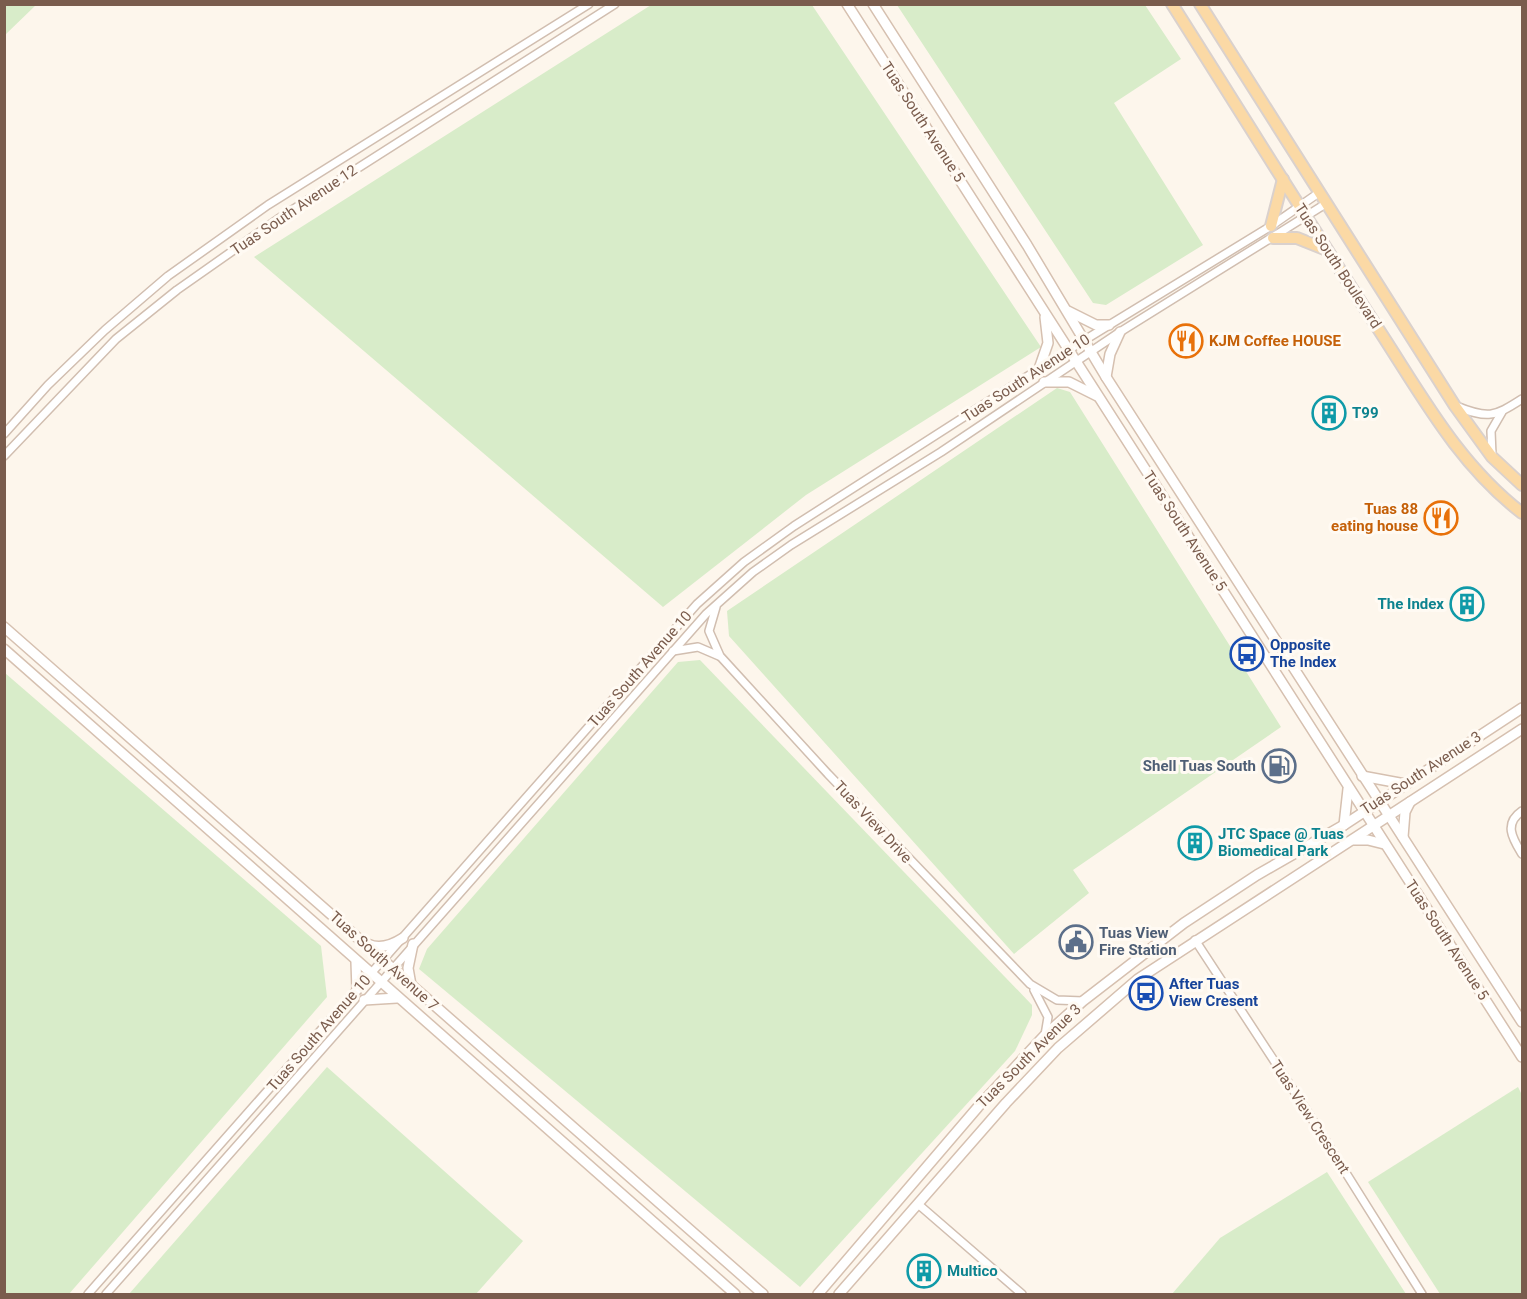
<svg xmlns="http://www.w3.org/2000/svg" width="1527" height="1299" font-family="Roboto,sans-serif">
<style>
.green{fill:#d8ecc9}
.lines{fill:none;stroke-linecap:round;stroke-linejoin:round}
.street-casing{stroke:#d1beb0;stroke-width:10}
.secondary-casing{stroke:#d6c0b0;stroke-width:12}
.primary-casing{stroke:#dad1cd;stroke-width:14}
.street{stroke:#fff;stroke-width:7}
.secondary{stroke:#fff;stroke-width:9}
.primary{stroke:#fbd9a5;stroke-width:10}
.labels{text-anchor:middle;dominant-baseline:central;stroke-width:6;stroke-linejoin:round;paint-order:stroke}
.street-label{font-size:15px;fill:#7a5c4d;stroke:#fffaf3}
.food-label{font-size:15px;font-weight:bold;fill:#c56008;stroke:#fffaf3;text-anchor:start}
.culture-label{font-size:15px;font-weight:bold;fill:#0d838f;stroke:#fffaf3;text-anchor:start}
.transit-label{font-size:15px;font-weight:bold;fill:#164399;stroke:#fffaf3;text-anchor:start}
.service-label{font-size:15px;font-weight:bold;fill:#4e5e75;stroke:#fffaf3;text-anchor:end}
</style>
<rect width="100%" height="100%" fill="#fdf6ec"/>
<g class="green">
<path d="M5 4H36V5L5 35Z"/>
<path d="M651 5H812L1041 347 806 495 663 607 254 257Z"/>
<path d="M897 5H1145L1181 59 1114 103 1203 245 1106 305 1093 303Z"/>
<path d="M1057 388 1070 392 1281 727 1073 870 1089 893 1014 954 729 636 727 611Z"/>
<path d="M700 660 1032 1005V1015L1015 1051 800 1287 419 969 427 949 678 662Z"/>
<path d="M5 673 321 946 327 997 69 1294H5Z"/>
<path d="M327 1067 523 1241 476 1294H129Z"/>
<path d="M1518 1087 1522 1095V1294H1440L1368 1182Z"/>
<path d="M1327 1172 1406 1294H1172L1220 1238Z"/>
</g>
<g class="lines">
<g class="street-casing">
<g id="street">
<path d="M1456 406C1488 419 1494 417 1522 399"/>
<path d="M4 434 48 385 105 330 168 276 268 205 589 4"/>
<path d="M1492 455 1491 431 1502 412"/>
<path d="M4 456 116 339 177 290 278 219 615 4"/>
<path d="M716 607 709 631 720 656 828 774 1030 984 1057 1000 1083 1001"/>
<path d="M673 651 698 647 719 656"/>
<path d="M1522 811C1503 824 1513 839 1522 854"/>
<path d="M1195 940 1307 1111 1422 1294"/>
<path d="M1034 990 1048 1017 1045 1035"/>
<path d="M918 1204 1022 1294"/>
<path d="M88 1294 697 604 744 562 794 526 1070 349 1271 226 1320 192"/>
<path d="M106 1294 706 614 753 572 791 545 941 452 1120 332 1327 203"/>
</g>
</g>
<g class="secondary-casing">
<g id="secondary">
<path d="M847 4C1073 355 1296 707 1522 1057"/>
<path d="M873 4 1027 245 1106 377 1522 1022"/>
<path d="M1068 311 1096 325H1109"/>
<path d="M1039 369 1048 343 1045 317"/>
<path d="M1106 377 1110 354 1120 332"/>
<path d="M1044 382H1069L1097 396"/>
<path d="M4 627 763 1294"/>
<path d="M4 649 735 1294"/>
<path d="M1362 776 1405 784"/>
<path d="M1344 825 1348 789"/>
<path d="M1403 837 1405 812 1410 802"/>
<path d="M1354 840H1368L1384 844"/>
<path d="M368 944C380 950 392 945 403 938"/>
<path d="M356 962 357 990"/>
<path d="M411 985 408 968 413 944"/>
<path d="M364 1000 397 998"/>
<path d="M818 1294 978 1107 1045 1035 1083 1001 1184 923 1257 875 1344 825 1522 708"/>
<path d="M839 1294 1006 1103 1058 1048 1138 979 1522 729"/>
</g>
</g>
<g class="primary-casing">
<g id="primary">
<path d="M1172 4C1240 111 1306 218 1375 324 1420 392 1456 462 1522 513"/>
<path d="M1200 4 1455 406 1492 457 1522 485"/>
<path d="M1271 226 1283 179"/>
<path d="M1273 238H1297L1327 250"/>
</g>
</g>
<use href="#street" class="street"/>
<use href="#secondary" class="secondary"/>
<use href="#primary" class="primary"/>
</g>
<defs>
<g id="restaurant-ring" transform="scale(1.725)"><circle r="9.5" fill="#fffaf3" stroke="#e8710a" stroke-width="1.5"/><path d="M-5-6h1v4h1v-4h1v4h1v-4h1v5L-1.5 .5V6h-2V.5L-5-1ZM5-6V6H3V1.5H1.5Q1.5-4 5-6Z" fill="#e8710a"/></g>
<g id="building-ring" transform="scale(1.725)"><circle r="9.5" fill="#fffaf3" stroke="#0f9aa8" stroke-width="1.5"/><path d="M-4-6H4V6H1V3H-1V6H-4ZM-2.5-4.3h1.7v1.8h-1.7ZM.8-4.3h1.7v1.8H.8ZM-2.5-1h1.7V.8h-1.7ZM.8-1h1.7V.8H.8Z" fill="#0f9aa8"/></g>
<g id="bus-ring" transform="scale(1.725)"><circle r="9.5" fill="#fffaf3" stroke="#1a4fb4" stroke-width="1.5"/><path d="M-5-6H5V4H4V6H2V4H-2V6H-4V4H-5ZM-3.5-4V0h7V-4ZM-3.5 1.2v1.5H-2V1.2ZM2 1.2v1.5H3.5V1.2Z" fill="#1a4fb4"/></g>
<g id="fuel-ring" transform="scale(1.725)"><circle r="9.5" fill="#fffaf3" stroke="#5c6f8a" stroke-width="1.5"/><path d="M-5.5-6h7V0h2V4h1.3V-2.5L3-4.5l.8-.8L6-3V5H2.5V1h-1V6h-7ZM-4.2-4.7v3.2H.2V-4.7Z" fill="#5c6f8a"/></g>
<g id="civic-ring" transform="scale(1.725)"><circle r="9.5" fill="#fffaf3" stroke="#5c6f8a" stroke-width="1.5"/><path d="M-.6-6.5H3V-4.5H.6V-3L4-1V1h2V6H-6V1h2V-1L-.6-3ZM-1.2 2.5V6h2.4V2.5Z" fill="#5c6f8a"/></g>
</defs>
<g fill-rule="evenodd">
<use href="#restaurant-ring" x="1186" y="341"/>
<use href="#building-ring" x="1329" y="413"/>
<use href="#restaurant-ring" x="1441" y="518"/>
<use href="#building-ring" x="1467" y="604"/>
<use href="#bus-ring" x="1247" y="654"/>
<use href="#fuel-ring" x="1279" y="766"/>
<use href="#building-ring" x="1195" y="843"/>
<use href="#civic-ring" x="1076" y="942"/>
<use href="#bus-ring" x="1146" y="993"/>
<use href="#building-ring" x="924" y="1271"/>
</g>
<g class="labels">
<g class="street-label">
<text transform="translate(923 122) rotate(57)">Tuas South Avenue 5</text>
<text transform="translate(294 210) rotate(-34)">Tuas South Avenue 12</text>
<text transform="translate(1338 266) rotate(57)">Tuas South Boulevard</text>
<text transform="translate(1026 378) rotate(-33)">Tuas South Avenue 10</text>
<text transform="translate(1185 531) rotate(57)">Tuas South Avenue 5</text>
<text transform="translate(640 669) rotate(-49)">Tuas South Avenue 10</text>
<text transform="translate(1421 773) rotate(-33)">Tuas South Avenue 3</text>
<text transform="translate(873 822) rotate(47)">Tuas View Drive</text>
<text transform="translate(1447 940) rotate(57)">Tuas South Avenue 5</text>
<text transform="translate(384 961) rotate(42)">Tuas South Avenue 7</text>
<text transform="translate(319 1033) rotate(-49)">Tuas South Avenue 10</text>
<text transform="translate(1029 1056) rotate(-45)">Tuas South Avenue 3</text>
<text transform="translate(1310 1117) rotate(57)">Tuas View Crescent</text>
</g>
<g class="food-label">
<text x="1209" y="341">KJM Coffee HOUSE</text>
<text x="1418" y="509" text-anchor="end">Tuas 88<tspan x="1418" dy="17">eating house</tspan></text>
</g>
<g class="culture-label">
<text x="1352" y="413">T99</text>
<text x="1444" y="604" text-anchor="end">The Index</text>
<text x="1218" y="834">JTC Space @ Tuas<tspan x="1218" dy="17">Biomedical Park</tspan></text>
<text x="947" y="1271">Multico</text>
</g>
<g class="transit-label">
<text x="1270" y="645">Opposite<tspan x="1270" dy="17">The Index</tspan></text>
<text x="1169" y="984">After Tuas<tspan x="1169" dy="17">View Cresent</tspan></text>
</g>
<g class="service-label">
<text x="1256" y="766">Shell Tuas South</text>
<text x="1099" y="933" text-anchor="start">Tuas View<tspan x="1099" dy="17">Fire Station</tspan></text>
</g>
</g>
<rect width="1527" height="1299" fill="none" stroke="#7a5c4d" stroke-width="12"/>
</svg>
